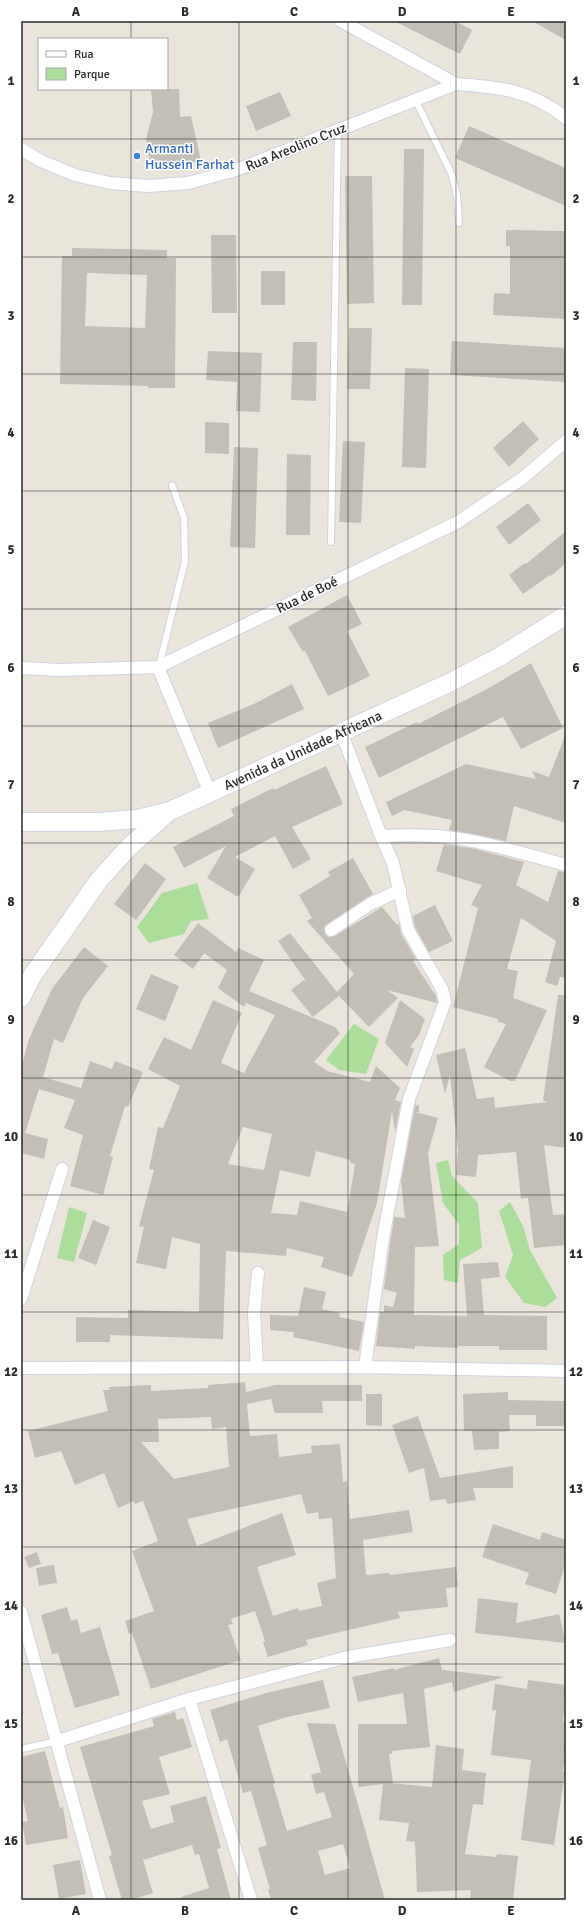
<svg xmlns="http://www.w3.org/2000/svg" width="587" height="1921" font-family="Signika,sans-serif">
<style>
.green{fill:#abde9a}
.building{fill:#c3bfb7;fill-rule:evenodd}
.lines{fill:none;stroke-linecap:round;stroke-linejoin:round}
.lane-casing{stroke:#d0d2e1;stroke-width:8}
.street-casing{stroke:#d0d2e1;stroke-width:14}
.secondary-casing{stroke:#d0d2e1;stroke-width:20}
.lane{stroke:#fff;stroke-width:6}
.street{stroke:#fff;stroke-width:12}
.secondary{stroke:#fff;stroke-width:18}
.grid{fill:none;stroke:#292929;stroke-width:1;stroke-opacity:0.55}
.shop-dot{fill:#3f7fe0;stroke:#fff;stroke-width:1.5}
.labels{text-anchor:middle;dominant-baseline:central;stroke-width:3;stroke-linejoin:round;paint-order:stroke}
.street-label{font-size:14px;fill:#292929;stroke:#fff}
.shop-label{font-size:14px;fill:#366cbe;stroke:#fff;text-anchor:start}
.neatline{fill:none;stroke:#292929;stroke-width:1.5}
.grid-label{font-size:13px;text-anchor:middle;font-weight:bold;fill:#292929}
</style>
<rect width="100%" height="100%" fill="#eae5db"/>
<g class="green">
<path d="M197 883 209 919 191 921 184 934 149 943 137 927 162 893Z"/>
<path d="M354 1024 379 1039 366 1074 339 1070 326 1060Z"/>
<path d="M448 1160 452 1176 478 1203 482 1248 460 1260 458 1283 444 1280 443 1255 459 1244V1225L443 1203 436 1163Z"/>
<path d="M510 1202 523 1226 530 1250 557 1298 545 1307 524 1303 505 1277 513 1255 499 1211Z"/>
<path d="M69 1207 87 1213 74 1262 57 1258Z"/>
</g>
<g class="building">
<path d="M394 21H455L472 30 460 54Z"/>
<path d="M532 21H566V40Z"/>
<path d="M151 89H179L180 117 191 116 201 161 151 167 146 139 153 112Z"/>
<path d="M280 92 291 116 256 131 246 106Z"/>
<path d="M469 126 566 168V206L455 158Z"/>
<path d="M404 149H424L422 305H402Z"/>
<path d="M345 176H372L374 303 347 304Z"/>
<path d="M506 230 566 231V319L493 315 494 293 510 294V246H506Z"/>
<path d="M211 235H236L237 313H212Z"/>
<path d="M72 248 167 250V258H176L175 388H148V386L60 384 62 256H72ZM87 273 147 275 145 328 85 326Z"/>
<rect x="261" y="271" width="24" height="34"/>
<path d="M349 328H372L370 389H347Z"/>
<path d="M452 341 566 348V382L450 375Z"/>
<path d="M293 342H317L316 401 291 400Z"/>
<path d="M208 351 262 353 260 412 236 411 237 382 206 380Z"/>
<path d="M405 368 429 369 426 468 402 467Z"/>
<path d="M523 421 539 439 509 467 493 448Z"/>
<path d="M205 422 229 423V454L205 453Z"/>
<path d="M343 441 365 442 361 523 339 522Z"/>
<path d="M234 447 258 448 255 548 230 547Z"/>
<path d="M287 454 311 455 310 535H286Z"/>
<path d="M528 503 541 520 509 545 496 527Z"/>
<path d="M566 531V563L551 576 550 575 523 594 509 575 525 563 526 564Z"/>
<path d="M347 595 362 624 347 631 370 676 328 696 305 651 303 652 288 627Z"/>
<path d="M531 663 563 728 521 749 503 717 379 778 365 747 417 722 418 724 489 688Z"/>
<path d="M292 684 304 709 218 748 208 723 256 703Z"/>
<path d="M565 736 566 823 514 806 506 841 449 830 452 820 404 810 392 816 386 802 466 764 536 779 532 771 549 777Z"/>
<path d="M326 766 343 804 292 827 311 859 293 869 275 836 235 857 255 869 238 897 207 878 226 846 184 868 173 847 234 816 231 809 273 788 274 790Z"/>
<path d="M444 844 475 849 524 862 516 885 548 902 558 871 566 872V978L560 977 557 986 545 982 556 941 521 918 507 969 518 971 513 998 547 1010 515 1081H510L484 1067 506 1024 497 1021 498 1019 453 1007 478 908 471 905 482 885 436 871Z"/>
<path d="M353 858 373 894 327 924 324 927 325 934 328 937 335 936 382 907 397 925 399 923 401 934 416 959 413 961 436 996 437 1002V1003L387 990 398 998 369 1027 339 996 313 1017 291 990 304 980 306 981 278 941 290 933 337 992 354 974 307 921 312 918 299 895 330 876 328 872Z"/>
<path d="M145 863 166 879 136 920 114 904Z"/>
<path d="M435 905 453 941 429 952 415 927 413 916Z"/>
<path d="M198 923 236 952 238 948 264 960 249 991 335 1027 340 1033 314 1062 327 1071 370 1082 376 1066 400 1088 395 1100 401 1102 395 1132 392 1111 377 1203 352 1277 321 1267 324 1257 287 1248 286 1256 226 1251 223 1339 110 1335V1342H76V1317L128 1318V1310L199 1312 200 1244 172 1237 166 1269 136 1263 144 1227 139 1226 154 1170 149 1169 158 1127 163 1128 180 1086 148 1069 164 1037 191 1050 213 1000 242 1013 221 1063 244 1073 275 1015 246 1003 244 1007 218 988 227 970 204 953 193 969 174 955ZM243 1127 272 1134 264 1170 228 1164ZM316 1151 350 1160V1163L355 1164 347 1212 300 1201 297 1215 271 1213 280 1170 310 1177Z"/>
<path d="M84 947 108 966 83 998 63 1043 54 1039 43 1077 81 1088 90 1061 112 1069 115 1061 143 1072 128 1107 125 1106 110 1156 113 1157 103 1195 70 1186 83 1135 64 1128 75 1100 39 1089 25 1133 48 1139 44 1159 21 1153V1068L29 1039 52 989Z"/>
<path d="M151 974 179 986 165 1021 136 1009Z"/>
<path d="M558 995H566V1148L544 1145 553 1215 566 1214V1245L534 1248 528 1198 521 1199 516 1152 478 1155 476 1177 456 1175 458 1150 450 1075 445 1094 436 1055 465 1048 477 1099 494 1097 495 1108 547 1102 543 1100Z"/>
<path d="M400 1000 425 1019 419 1035 410 1047 414 1049 407 1067 385 1043Z"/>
<path d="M415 1105 419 1106V1112H415L438 1118 428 1153 439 1246 415 1247 414 1315 467 1316 463 1264 498 1262 500 1277 481 1279 484 1315 547 1316V1350H499V1346H458V1348L415 1346V1349L376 1346 380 1312H384V1305L393 1307 397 1293 384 1289 385 1280 394 1217 405 1218 401 1182Z"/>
<path d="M93 1220 110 1227 96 1265 78 1258Z"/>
<path d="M304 1287 326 1292 322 1309 340 1313 339 1317 364 1322 359 1351 293 1337 294 1332 270 1330V1315L298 1316Z"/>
<path d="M245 1382 246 1392 275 1385H362V1401H322L323 1413H275L271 1399 247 1404 250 1436 277 1434 279 1457 312 1453 311 1446 340 1444 343 1482 347 1481 350 1519 409 1510 413 1532 363 1540 366 1575 389 1573 390 1575 456 1567 458 1587 446 1588 448 1607 398 1612 400 1618 306 1640 308 1645 268 1657 263 1642 265 1641 255 1611 231 1619 233 1624 228 1625 241 1660 151 1689 132 1633 129 1634 125 1621 154 1611 132 1551 158 1541 143 1501 135 1504 134 1501 118 1508 104 1473 75 1485 61 1451 35 1458 28 1431 108 1411 103 1390H110L109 1387 151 1385V1391L208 1388V1385ZM211 1417 212 1429 226 1427 229 1467 174 1479 141 1442H159L158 1419ZM301 1494 307 1514 318 1512 319 1519 332 1518 336 1578 317 1583 322 1606 299 1611 298 1608 273 1616 257 1567 296 1555 282 1513 197 1546 187 1519Z"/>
<path d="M508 1392V1400L565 1401V1426H536V1415H509L510 1431 499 1432V1449L474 1450 472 1431H464L463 1394Z"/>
<path d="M366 1394H382V1426L366 1425Z"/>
<path d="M418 1416 440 1478 513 1466V1488H473L476 1500 447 1504 446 1499 430 1501 424 1468 409 1473 392 1425Z"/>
<path d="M493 1524 540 1540 542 1532 566 1540V1562L556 1594 525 1584 529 1573 482 1557Z"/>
<path d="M37 1552 41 1564 29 1568 24 1557Z"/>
<path d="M54 1565 57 1583 39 1586 36 1568Z"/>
<path d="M478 1598 518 1603 516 1623 559 1614 566 1643 475 1633Z"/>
<path d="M67 1607 71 1621 77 1619 81 1633 100 1627 120 1695 75 1708 58 1653 52 1654 41 1615Z"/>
<path d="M439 1658 442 1670 504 1677 454 1692 452 1682 424 1689 430 1747 392 1751V1754H389L393 1783H391L432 1787 436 1745 464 1749 462 1770 486 1773 483 1805 473 1804 465 1854 496 1857 497 1854 518 1856 513 1900H470L471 1890 417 1892 415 1842 406 1841 409 1823 379 1820 383 1784 358 1787V1724H407L403 1693 358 1702 352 1677 394 1668V1670Z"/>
<path d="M323 1680 330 1708 287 1717 258 1726 275 1783 273 1784 287 1831 332 1817 324 1792 316 1794 311 1775 321 1772 307 1723 335 1724 385 1900H271L268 1889H270L258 1848 267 1845 251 1791 243 1793 227 1739 220 1742 210 1710 266 1693ZM343 1844 350 1868 325 1875 318 1851Z"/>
<path d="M528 1680 566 1685 563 1721H566L564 1740H566V1746L563 1772H565L554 1845 521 1840 531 1760 491 1755 496 1710H492L495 1684 527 1689Z"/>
<path d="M175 1712 177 1720 183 1718 192 1747 159 1757 170 1794 142 1801 151 1829 174 1822 170 1806 206 1796 221 1848 217 1849 231 1900H182L181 1897 209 1888 199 1854 195 1855 192 1845 143 1860 153 1893 130 1900H122L109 1856 112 1855 80 1747 154 1726 152 1719Z"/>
<path d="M45 1751 60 1808 63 1807 68 1838 26 1845 22 1822 28 1821 21 1792V1757Z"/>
<path d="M80 1860 86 1894 59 1899 53 1865Z"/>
</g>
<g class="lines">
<g class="lane-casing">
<g id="lane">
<path d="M415 99 452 175 457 196 459 223"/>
<path d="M331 542 338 130"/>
<path d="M159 666 185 561 184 518 172 485"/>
<path d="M21 1749 58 1741"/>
</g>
</g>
<g class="street-casing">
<g id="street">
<path d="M341 21 456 84"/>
<path d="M21 149 41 161 75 175 110 183 148 186 188 183 236 170 456 84C499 87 531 90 566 118"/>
<path d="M158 667 210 793"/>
<path d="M21 668 60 670 158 667 458 522 524 477 566 441"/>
<path d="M341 732 381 836C403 835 424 834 446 837 486 841 527 855 566 865"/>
<path d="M331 930 370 904 400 890"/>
<path d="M21 1299 62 1169"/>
<path d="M257 1366 254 1313 258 1273"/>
<path d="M365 1367 383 1238 409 1099 445 1002 442 989 408 930 393 863 381 836"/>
<path d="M21 1368 365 1367 566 1371"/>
<path d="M21 1612 100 1900"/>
<path d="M189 1699 251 1900"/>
<path d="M58 1741 189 1699 348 1657 450 1640"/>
</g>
</g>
<g class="secondary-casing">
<g id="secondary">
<path id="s1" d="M21 822H99L137 819 170 811 449 683 499 657 566 615"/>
<path d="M21 998 32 976 99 880 128 848 167 813"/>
</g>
</g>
<use href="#lane" class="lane"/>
<use href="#street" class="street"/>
<use href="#secondary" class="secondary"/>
</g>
<path class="grid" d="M131 21V39M239 21V1900M348 21V1900M456 21V1900M131 89V1900M21 139H566M21 257H566M21 374H566M21 491H566M21 609H566M21 726H566M21 843H566M21 960H566M21 1078H566M21 1195H566M21 1312H566M21 1430H566M21 1547H566M21 1664H566M21 1782H566"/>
<circle class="shop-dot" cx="137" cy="156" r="4"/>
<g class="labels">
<g class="street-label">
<text transform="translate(296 147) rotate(-22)">Rua Areolino Cruz</text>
<text transform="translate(307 595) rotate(-26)">Rua de Boé</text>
<text stroke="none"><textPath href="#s1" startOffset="296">Avenida da Unidade Africana</textPath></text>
</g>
<g class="shop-label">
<text x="145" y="148">Armanti<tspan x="145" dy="16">Hussein Farhat</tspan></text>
</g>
</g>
<rect width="587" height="1921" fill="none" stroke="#ffffff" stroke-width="44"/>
<rect x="38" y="38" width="130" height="52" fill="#ffffff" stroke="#a9a9a9"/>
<rect x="46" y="51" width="20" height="6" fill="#ffffff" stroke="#a9a9a9"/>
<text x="74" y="58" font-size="12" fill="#292929">Rua</text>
<rect x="46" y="68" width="20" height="12" fill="#abde9a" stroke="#a9a9a9"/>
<text x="74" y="78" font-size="12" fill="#292929">Parque</text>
<rect x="22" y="22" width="543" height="1877" class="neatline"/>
<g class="grid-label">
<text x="76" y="16">A</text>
<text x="185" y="16">B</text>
<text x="294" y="16">C</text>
<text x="402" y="16">D</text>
<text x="511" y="16">E</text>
<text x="11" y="85">1</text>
<text x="576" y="85">1</text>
<text x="11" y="203">2</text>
<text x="576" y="203">2</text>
<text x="11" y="320">3</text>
<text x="576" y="320">3</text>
<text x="11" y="437">4</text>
<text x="576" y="437">4</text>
<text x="11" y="554">5</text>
<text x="576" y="554">5</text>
<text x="11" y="672">6</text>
<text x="576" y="672">6</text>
<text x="11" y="789">7</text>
<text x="576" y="789">7</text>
<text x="11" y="906">8</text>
<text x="576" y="906">8</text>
<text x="11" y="1024">9</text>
<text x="576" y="1024">9</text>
<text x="11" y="1141">10</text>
<text x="576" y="1141">10</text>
<text x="11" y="1258">11</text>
<text x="576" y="1258">11</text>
<text x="11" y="1376">12</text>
<text x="576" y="1376">12</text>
<text x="11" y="1493">13</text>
<text x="576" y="1493">13</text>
<text x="11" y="1610">14</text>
<text x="576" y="1610">14</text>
<text x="11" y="1728">15</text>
<text x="576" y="1728">15</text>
<text x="11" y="1845">16</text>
<text x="576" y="1845">16</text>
<text x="76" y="1915">A</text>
<text x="185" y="1915">B</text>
<text x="294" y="1915">C</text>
<text x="402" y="1915">D</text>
<text x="511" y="1915">E</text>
</g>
</svg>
